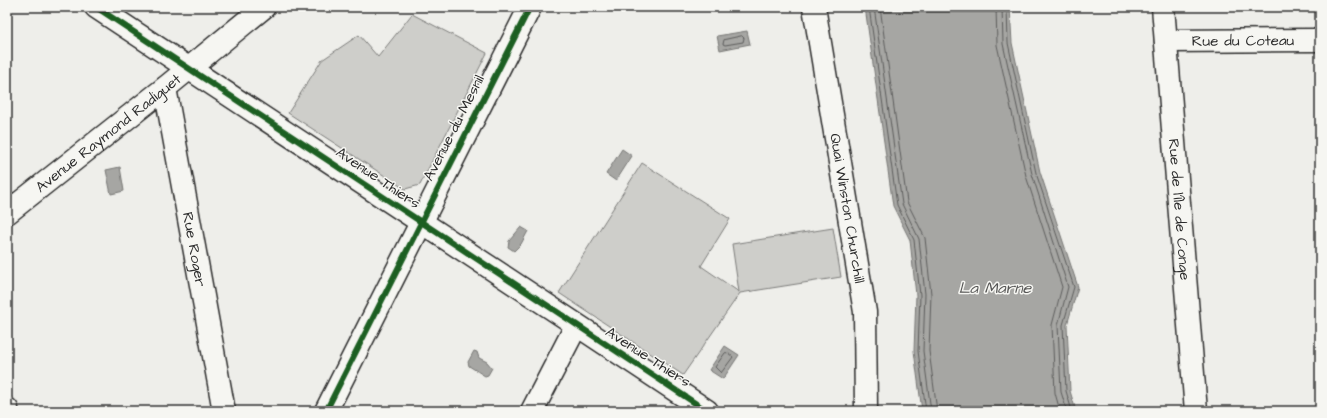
<svg xmlns="http://www.w3.org/2000/svg" width="1327" height="418" font-family="'Architects Daughter',sans-serif">
<style>
.green{fill:#cececa;stroke:#7c7c7a}
.water{fill:#a6a6a3;stroke:#757573}
.lines{fill:none;stroke-linecap:round;stroke-linejoin:round}
.shore{stroke:#5c5c5b;stroke-width:1}
.minor-casing{stroke:#2b2b2b;stroke-width:25}
.tertiary-casing{stroke:#2b2b2b;stroke-width:25}
.minor{stroke:#f6f6f2;stroke-width:22}
.tertiary{stroke:#f6f6f2;stroke-width:22}
.cycleway-casing{stroke:#f6f6f2;stroke-width:8}
.cycleway{stroke:#1b5e20;stroke-width:6}
.labels{text-anchor:middle;dominant-baseline:central;stroke-width:3;stroke-linejoin:round;paint-order:stroke}
.street-label{font-size:15px;fill:#2b2b2b;stroke:#f6f6f2}
.water-label{font-size:16px;font-style:italic;fill:#565655;stroke:#f6f6f2}
</style>
<rect width="100%" height="100%" fill="#eeeeea"/>
<filter id="ink" filterUnits="userSpaceOnUse"><feTurbulence type="fractalNoise" baseFrequency=".025" numOctaves="2"/><feDisplacementMap in="SourceGraphic" scale="8" xChannelSelector="R" yChannelSelector="G"/><feConvolveMatrix kernelMatrix="1 2 1 2 8 2 1 2 1" color-interpolation-filters="sRGB"/></filter>
<g filter="url(#ink)">
<g class="green">
<path d="M412 14 487 53 420 185 405 189 288 113 322 60 359 35 378 57Z"/>
<path d="M642 163 730 219 701 266 739 292 732 244 833 228 841 277 740 293 683 375 559 293Z"/>
</g>
<g class="water">
<path d="M865 7H1010L1012 43 1040 172 1078 287 1067 325 1070 391 1076 411H922L914 351 916 295 910 240 893 206Z"/>
<path d="M747 31 750 44 720 50 717 36Z"/>
<path d="M622 149 632 156 616 181 606 174Z"/>
<path d="M120 167 124 191 111 194 106 170Z"/>
<path d="M521 227 528 231 521 244 514 251 508 247 509 241Z"/>
<path d="M725 346 739 355 723 379 709 370Z"/>
<path d="M474 351 477 352 479 358 487 362 492 368 488 375 485 376 469 366 468 362Z"/>
</g>
<g class="lines">
<g class="shore">
<path d="M869 7 897 205 914 240 920 295 918 351 926 411"/>
<path d="M874 7 902 204 919 239 925 294 923 351 931 411"/>
<path d="M880 7 907 202 925 238 931 294 929 351 937 411"/>
<path d="M996 7 997 45 1026 176 1062 287 1052 325 1055 393 1060 411"/>
<path d="M1002 7 1003 44 1032 174 1068 287 1058 325 1061 392 1067 411"/>
<path d="M1007 7 1008 43 1036 173 1074 287 1063 325 1066 391 1072 411"/>
<path d="M742 36 744 38 743 42 725 45 723 44 724 40Z"/>
<path d="M728 353 733 357 721 373 715 367 725 353Z"/>
</g>
<g class="minor-casing">
<g id="minor">
<path d="M96 7 707 411"/>
<path id="s1" d="M814 7 865 312 866 411"/>
<path id="s2" d="M1163 7 1196 411"/>
<path id="s3" d="M1166 41 1320 40"/>
<path id="s4" d="M165 88 224 411"/>
<path id="s5" d="M7 213 165 88 264 7"/>
<path d="M326 411 530 7"/>
<path d="M532 411 576 326"/>
</g>
</g>
<g class="tertiary-casing">
<path id="tertiary" d="M7 409V411"/>
</g>
<use href="#minor" class="minor"/>
<use href="#tertiary" class="tertiary"/>
<g class="cycleway-casing">
<g id="cycleway">
<path d="M96 7 707 411"/>
<path d="M326 411 530 7"/>
</g>
</g>
<use href="#cycleway" class="cycleway"/>
</g>
</g>
<g class="labels">
<g class="street-label">
<text stroke="none"><textPath href="#s3" startOffset="77">Rue du Coteau</textPath></text>
<text transform="translate(454 128) rotate(-63)">Avenue du Mesnil</text>
<text stroke="none"><textPath href="#s5" startOffset="129">Avenue Raymond Radiguet</textPath></text>
<text transform="translate(378 178) rotate(34)">Avenue Thiers</text>
<text stroke="none"><textPath href="#s1" startOffset="204">Quai Winston Churchill</textPath></text>
<text stroke="none"><textPath href="#s2" startOffset="203">Rue de l'Île de Conge</textPath></text>
<text stroke="none"><textPath href="#s4" startOffset="164">Rue Roger</textPath></text>
<text transform="translate(648 357) rotate(33)">Avenue Thiers</text>
</g>
<g class="water-label">
<text x="995" y="288">La Marne</text>
</g>
</g>
<rect width="1327" height="418" fill="none" stroke="#f6f6f2" stroke-width="24"/>
<rect x="12" y="12" width="1303" height="394" fill="none" stroke="#2b2b2b" stroke-width="1.5" filter="url(#ink)"/>
</svg>
